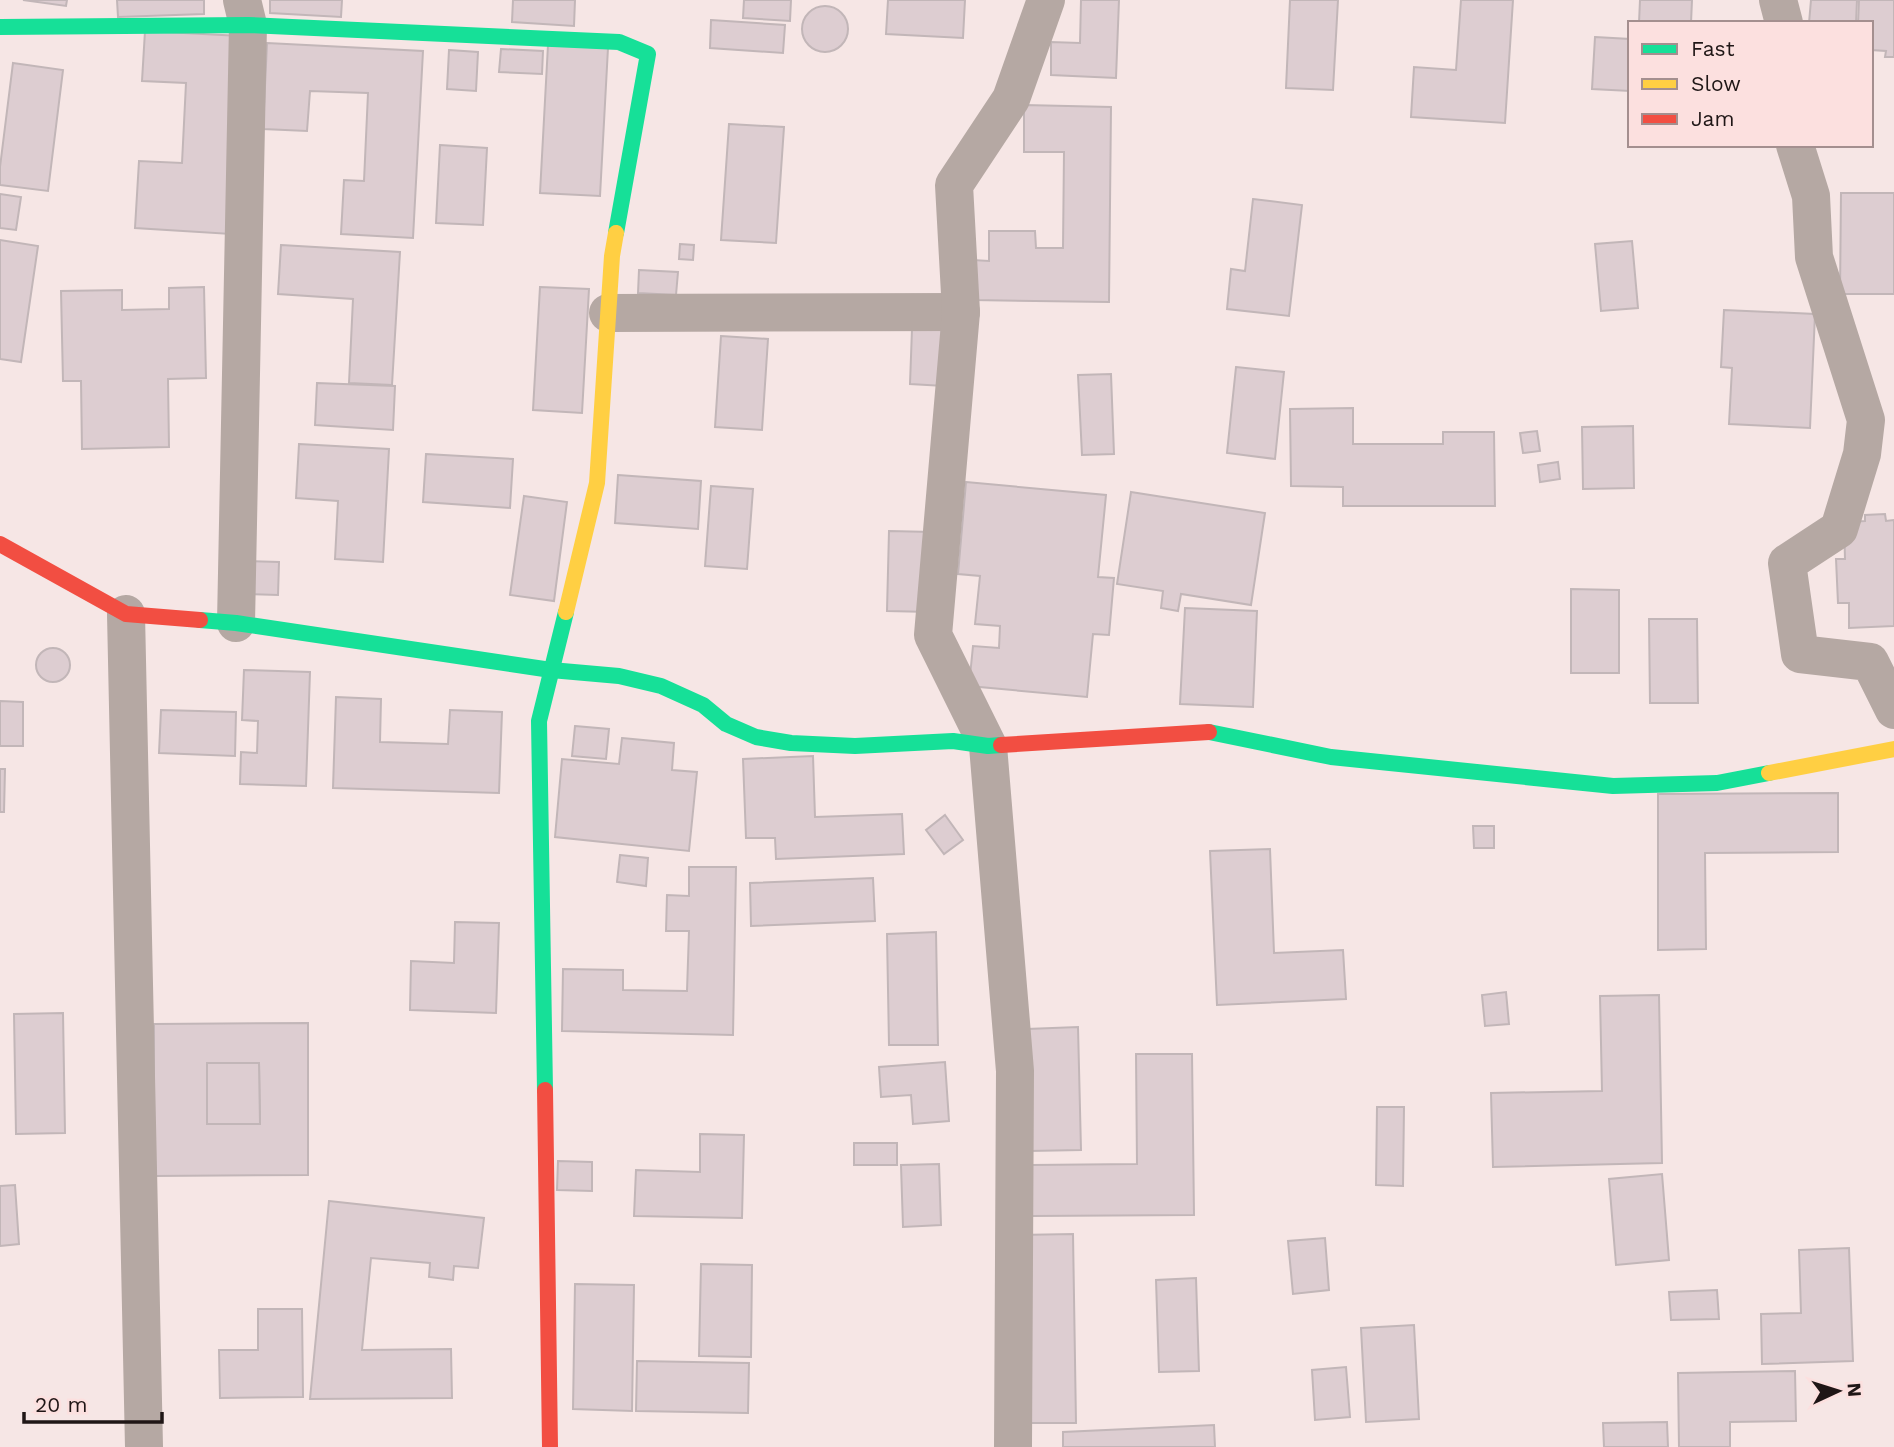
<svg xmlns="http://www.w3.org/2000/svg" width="1894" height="1447" font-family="'Work Sans',sans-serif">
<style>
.building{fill:#ddcdd1;stroke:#c2b6b8;stroke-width:2;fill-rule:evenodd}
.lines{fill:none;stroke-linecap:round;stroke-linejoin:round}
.street{stroke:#b5a8a3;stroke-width:38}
.fast{stroke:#16e098;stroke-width:16}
.slow{stroke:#ffcf43;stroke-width:16}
.jam{stroke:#f24e42;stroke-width:16}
</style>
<rect width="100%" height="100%" fill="#f6e6e5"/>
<g class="building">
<path d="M23 0H67L66 6Z"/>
<path d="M117 0H204V14L118 17Z"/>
<path d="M270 0H342L341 17 270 13Z"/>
<path d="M513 0H575L574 26 512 22Z"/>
<path d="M744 0H791L790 21 743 18Z"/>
<path d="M888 0H965L963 38 886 34Z"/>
<path d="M1081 0H1119L1116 78 1051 75V42L1080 43Z"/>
<path d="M1290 0H1338L1333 90 1286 88Z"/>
<path d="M1461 0H1513L1505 123 1411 117 1414 67 1456 70Z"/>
<path d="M1640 0H1692L1691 23H1639Z"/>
<path d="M1811 0H1857L1856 23H1809Z"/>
<path d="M1859 0H1894V57H1885L1886 51 1871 50V23H1858Z"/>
<circle cx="825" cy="29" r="23"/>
<path d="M711 20 785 25 783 53 710 48Z"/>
<path d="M145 31 241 36 231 234 135 228 139 161 182 163 186 83 142 81Z"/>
<path d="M1595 37 1630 39V91L1592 89Z"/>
<path d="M267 43 423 51 413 238 341 234 344 180 364 181 368 93 310 91 307 131 263 129Z"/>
<path d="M548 45 608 48 600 196 540 193Z"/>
<path d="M501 49 543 51 542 74 499 72Z"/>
<path d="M449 50 478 52 476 91 447 89Z"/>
<path d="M13 63 63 70 48 191 0 185V167Z"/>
<path d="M1024 105 1111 107 1109 302 973 300V260L989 261V231H1035L1036 248H1063L1064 152H1024Z"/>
<path d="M729 124 784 127 776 243 721 240Z"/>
<path d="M440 145 487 148 483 225 436 223Z"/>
<path d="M1841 193H1894V294H1840Z"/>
<path d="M0 194 21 197 16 230 0 228Z"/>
<path d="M1253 199 1302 205 1289 316 1227 309 1231 269 1245 271Z"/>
<path d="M0 240 38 246 21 362 0 359Z"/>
<path d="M1632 241 1638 308 1601 311 1595 244Z"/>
<path d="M680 244 694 245 693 260 679 259Z"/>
<path d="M281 245 400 252 392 385 349 383 353 299 278 294Z"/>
<path d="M639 270 678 272 676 295 638 293Z"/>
<path d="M204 287 206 378 168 379 169 447 82 449 81 381H63L61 291 122 290V310L169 309V288Z"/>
<path d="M540 287 589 289 582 413 533 410Z"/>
<path d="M1724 310 1815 314 1810 428 1729 424 1732 368 1721 367Z"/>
<path d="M912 329 947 330 944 386 910 384Z"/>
<path d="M721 336 768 339 762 430 715 427Z"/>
<path d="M1236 367 1284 372 1275 459 1227 453Z"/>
<path d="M1111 374 1114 454 1082 455 1078 375Z"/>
<path d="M317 383 395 386 393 430 315 425Z"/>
<path d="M1353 408V444H1443V432H1494L1495 506H1343V487L1291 486 1290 409Z"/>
<path d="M1633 426 1634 488 1583 489 1582 427Z"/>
<path d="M1537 431 1540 451 1523 453 1520 433Z"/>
<path d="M299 444 389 449 383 562 335 559 338 501 296 498Z"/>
<path d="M426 454 513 459 510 508 423 502Z"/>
<path d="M1558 462 1560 479 1540 482 1538 465Z"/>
<path d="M618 475 701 481 698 529 615 523Z"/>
<path d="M966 482 1106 495 1098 577 1114 578 1109 635 1093 634 1087 697 969 686 973 646 999 648 1000 626 975 624 980 576 958 574Z"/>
<path d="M711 486 753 489 747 569 705 566Z"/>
<path d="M1131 492 1265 513 1251 605 1181 594 1178 611 1161 608 1163 591 1117 584Z"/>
<path d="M524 496 567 502 554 601 510 595Z"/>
<path d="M1885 514 1886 521 1894 520V626L1849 628V603H1838L1836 559H1845L1844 522 1865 521V515Z"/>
<path d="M889 531 932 532 930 612 887 611Z"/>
<path d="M250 561 279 562 278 595 248 594Z"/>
<path d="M1571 589 1619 590V673H1571Z"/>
<path d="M1185 608 1257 611 1253 707 1180 704Z"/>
<path d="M1649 619H1697L1698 703H1650Z"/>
<circle cx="53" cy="665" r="17"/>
<path d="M244 670 310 672 306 786 240 784 241 752 257 753 258 721 242 720Z"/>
<path d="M336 697 381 699 380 742 448 744 450 710 502 712 499 793 333 788Z"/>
<path d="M0 701 23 702V746H0Z"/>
<path d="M161 710 236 712 235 756 159 753Z"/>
<path d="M575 726 609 729 606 759 572 756Z"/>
<path d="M622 738 674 743 672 770 697 772 689 851 555 837 562 759 619 764Z"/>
<path d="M813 756 815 817 902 814 904 854 776 859 775 838H746L743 759Z"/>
<path d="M0 769H5L4 812H0Z"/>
<path d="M1838 793V852L1705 853 1706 949 1658 950V794Z"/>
<path d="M945 815 963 840 944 854 926 830Z"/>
<path d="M1473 826H1494V848H1474Z"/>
<path d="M1270 849 1274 953 1343 950 1346 999 1217 1005 1210 851Z"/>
<path d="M620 855 648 858 646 886 617 882Z"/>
<path d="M689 867H736L733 1035 562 1031 563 969 623 970V990L687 991 689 931H666L667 895 689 896Z"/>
<path d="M873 878 875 921 751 926 750 883Z"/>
<path d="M455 922 499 923 496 1013 410 1010 411 961 454 963Z"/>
<path d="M936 932 938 1045H889L887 934Z"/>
<path d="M1506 992 1509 1024 1485 1026 1482 995Z"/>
<path d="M1659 995 1662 1163 1493 1167 1491 1093 1602 1091 1600 996Z"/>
<path d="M63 1013 65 1133 16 1134 14 1014Z"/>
<path d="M308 1023V1175L154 1176V1024ZM207 1063H259L260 1124H207Z"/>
<path d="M1078 1027 1081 1150 1029 1151 1027 1029Z"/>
<path d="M1136 1054H1192L1194 1215 1032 1216V1165L1137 1164Z"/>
<path d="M945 1062 949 1121 913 1124 911 1095 881 1097 879 1067Z"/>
<path d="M207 1063H259L260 1124H207Z"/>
<path d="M1377 1107H1404L1403 1186 1376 1185Z"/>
<path d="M700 1134 744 1135 742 1218 634 1216 636 1170 700 1172Z"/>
<rect x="854" y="1143" width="43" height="22"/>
<path d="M558 1161 592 1162V1191L557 1190Z"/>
<path d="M939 1164 941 1225 903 1227 901 1165Z"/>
<path d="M1662 1174 1669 1260 1616 1265 1609 1179Z"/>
<path d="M15 1185 19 1244 0 1246V1186Z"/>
<path d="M329 1201 484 1218 478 1268 454 1266 453 1280 429 1277 430 1263 371 1258 362 1350 451 1349 452 1398 310 1399Z"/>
<path d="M1073 1234 1076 1423H1020L1018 1235Z"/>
<path d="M1325 1238 1329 1290 1293 1294 1288 1241Z"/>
<path d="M1849 1248 1853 1361 1762 1364 1761 1314 1801 1313 1799 1250Z"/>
<path d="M701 1264 752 1265 751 1357 699 1356Z"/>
<path d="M1196 1278 1199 1371 1159 1372 1156 1280Z"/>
<path d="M575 1284 634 1285 632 1411 573 1409Z"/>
<path d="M1717 1290 1719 1319 1671 1320 1669 1292Z"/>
<path d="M258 1309H302L303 1397 220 1398 219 1350H258Z"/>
<path d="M1414 1325 1419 1419 1366 1422 1361 1328Z"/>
<path d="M637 1361 749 1363 748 1413 636 1411Z"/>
<path d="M1346 1367 1350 1417 1315 1420 1312 1370Z"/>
<path d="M1795 1371 1796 1421 1730 1422V1447H1679L1678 1373Z"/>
<path d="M1667 1422 1668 1447H1604L1603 1423Z"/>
<path d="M1214 1425 1215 1447H1063V1432Z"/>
</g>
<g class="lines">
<g class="street">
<path d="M1778 0 1784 23"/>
<path d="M1795 145 1811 196 1814 257 1866 420 1862 454 1839 529 1787 563 1800 654 1870 662 1894 710"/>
<path d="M608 313 961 312"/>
<path d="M126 614 144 1447"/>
<path d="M236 623 248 25 242 0"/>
<path d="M1013 1447 1015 1071 988 746 933 635 961 312 954 185 1011 99 1046 0"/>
</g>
<g class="fast">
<path d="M0 27 248 25 619 42 648 54 616 233"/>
<path d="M200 620 236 623 551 670 619 676 661 686 703 705 726 724 756 737 791 743 855 746 953 741 988 746 1001 745"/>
<path d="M1209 732 1331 757 1613 786 1717 783 1769 773"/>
<path d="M545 1090 539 721 566 612"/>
</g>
<g class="slow">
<path d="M566 612 597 483 612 256 616 233"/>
<path d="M1769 773 1894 749"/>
</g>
<g class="jam">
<path d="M0 544 126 614 200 620"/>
<path d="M1001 745 1209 732"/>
<path d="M545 1090 550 1447"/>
</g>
</g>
<rect x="1628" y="21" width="245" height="126" fill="#fce0df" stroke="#a48f8f" stroke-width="2"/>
<rect x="1642" y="44" width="35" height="10" fill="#16e098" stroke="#a48f8f" stroke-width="2"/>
<text x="1691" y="56" font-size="21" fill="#1f1616">Fast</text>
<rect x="1642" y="79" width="35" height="10" fill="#ffcf43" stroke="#a48f8f" stroke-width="2"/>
<text x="1691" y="91" font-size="21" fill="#1f1616">Slow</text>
<rect x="1642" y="114" width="35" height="10" fill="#f24e42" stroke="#a48f8f" stroke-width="2"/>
<text x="1691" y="126" font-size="21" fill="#1f1616">Jam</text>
<g transform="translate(1838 1391) rotate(86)" stroke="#fce0df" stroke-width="5" paint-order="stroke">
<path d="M0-5L12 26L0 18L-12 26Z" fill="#1f1616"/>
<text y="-10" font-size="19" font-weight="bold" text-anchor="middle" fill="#1f1616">N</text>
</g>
<path d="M24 1412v10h138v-10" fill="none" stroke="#1f1616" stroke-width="3.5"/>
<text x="35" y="1412" font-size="21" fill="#1f1616" stroke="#fce0df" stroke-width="5" paint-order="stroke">20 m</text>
</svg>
